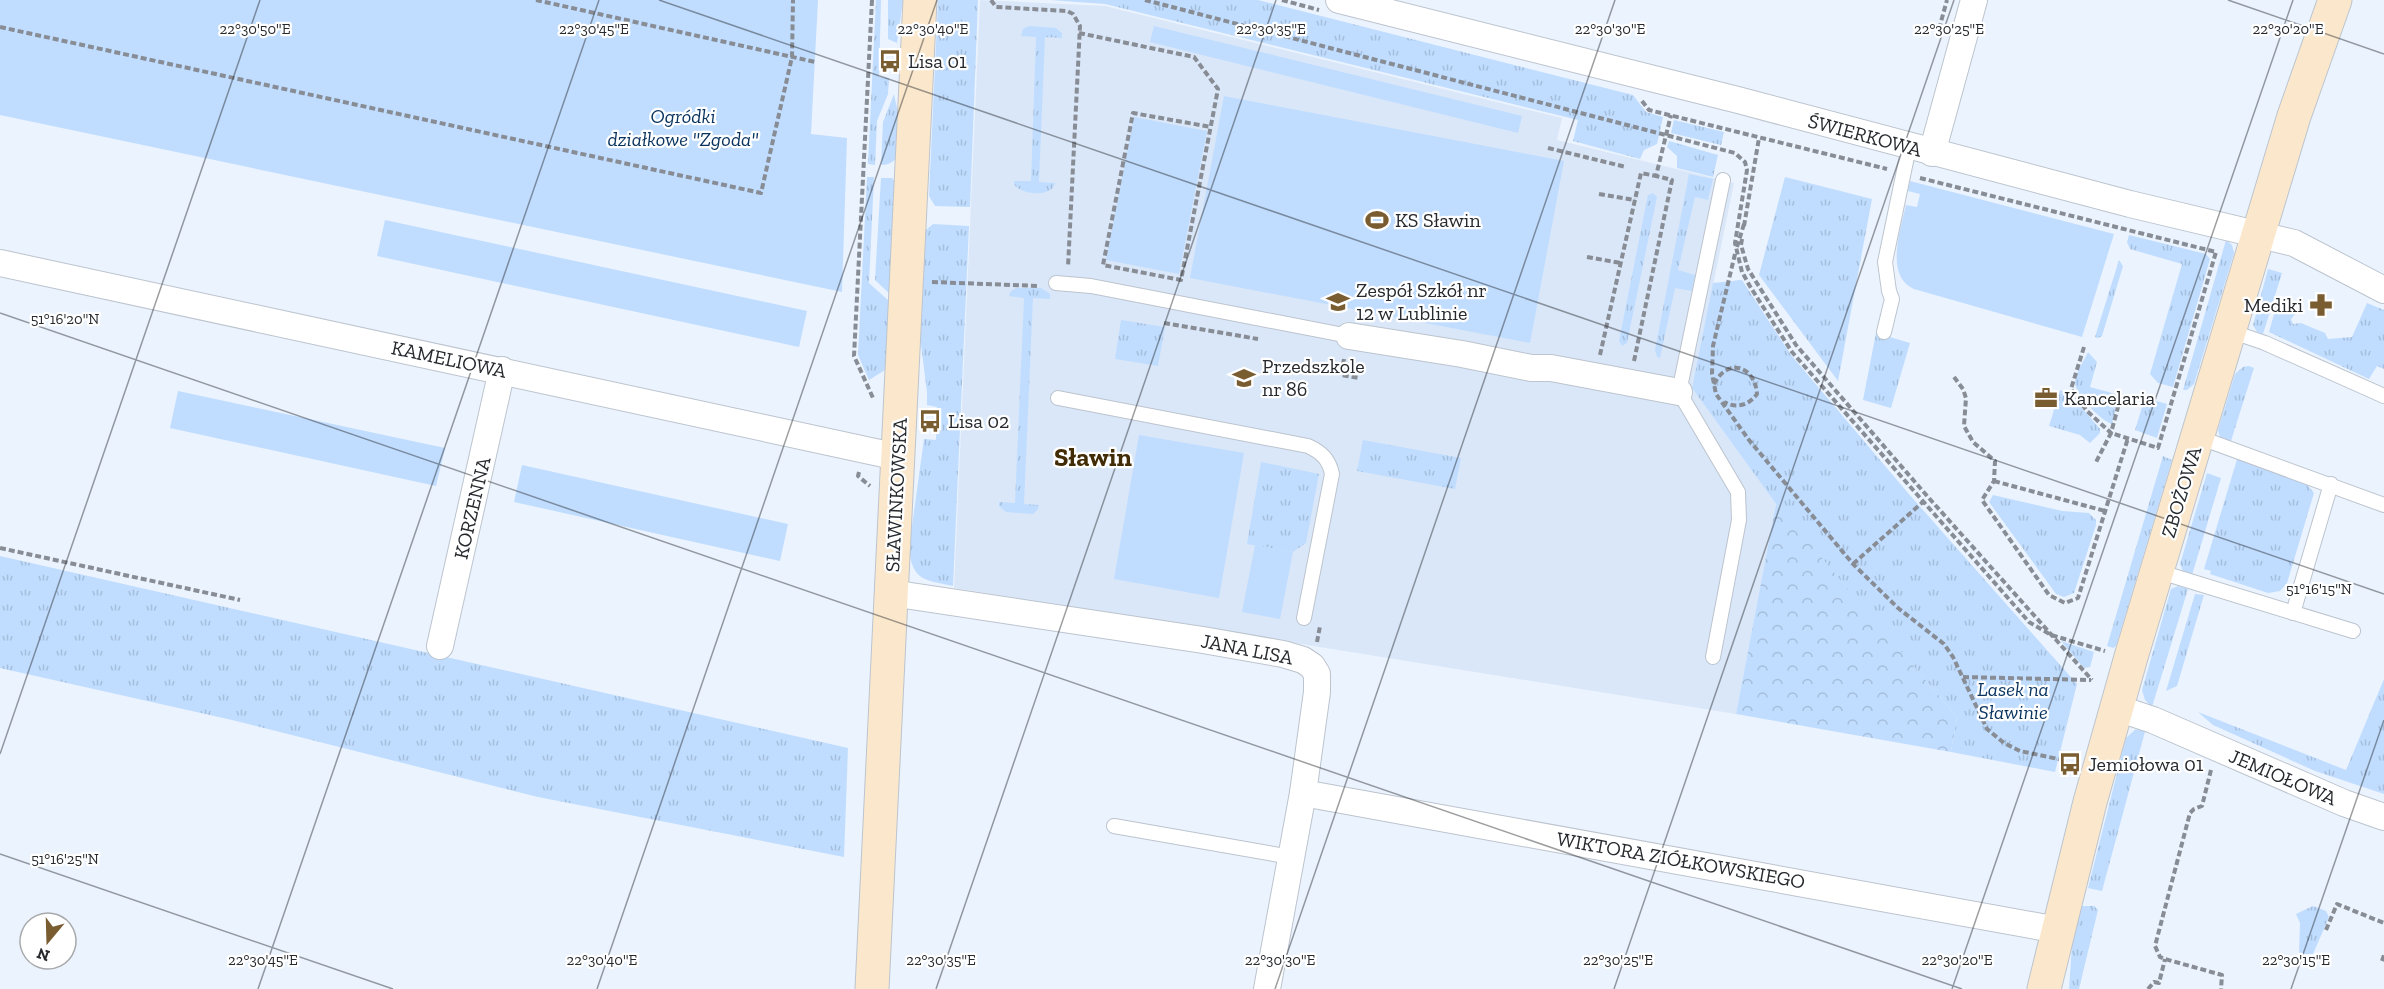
<svg xmlns="http://www.w3.org/2000/svg" width="2384" height="989" font-family="'Zilla Slab',serif">
<style>
.built{fill:#dae7f8}
.grass{fill:url(#grass-tufts)}
.forest{fill:url(#forest-crowns)}
.garden{fill:#c0ddff}
.lines{fill:none;stroke-linecap:round;stroke-linejoin:round}
.lane-casing{stroke:#bcc4ce;stroke-width:16}
.street-casing{stroke:#bcc4ce;stroke-width:28}
.secondary-casing{stroke:#bcc4ce;stroke-width:35}
.path{stroke:#888d95;stroke-width:4;stroke-dasharray:6 3;stroke-linecap:butt}
.lane{stroke:#fff;stroke-width:14}
.street{stroke:#fff;stroke-width:26}
.secondary{stroke:#fbe8cc;stroke-width:33}
.ticks{fill:none;stroke:#26292d;stroke-width:1.5;stroke-opacity:0.45}
.labels{text-anchor:middle;dominant-baseline:central;stroke-width:4.5;stroke-linejoin:round;paint-order:stroke}
.poi-label{font-size:20px;fill:#26292d;stroke:#fff;text-anchor:start}
.park-label{font-size:20px;font-style:italic;fill:#08335f;stroke:#fff}
.street-label{font-size:20px;fill:#26292d;stroke:#fff}
.district-label{font-size:26px;font-weight:bold;fill:#422c06;stroke:#fff}
.ticks-label{font-size:15px;text-anchor:middle;fill:#26292d;stroke:#fff;stroke-width:4.5;stroke-linejoin:round;paint-order:stroke}
</style>
<defs>
<pattern id="grass-tufts" width="24" height="20" patternUnits="userSpaceOnUse" patternTransform="scale(1.5)"><rect width="24" height="20" fill="#c0ddff"/><path d="M3 7l-1-3M5 7V3M7 7l1-3M15 17l-1-3M17 17v-4M19 17l1-3" fill="none" stroke="#a5bedb"/></pattern>
<pattern id="forest-crowns" width="20" height="18" patternUnits="userSpaceOnUse" patternTransform="scale(1.5)"><rect width="20" height="18" fill="#c0ddff"/><path d="M2 6a3 3 0 1 1 6 0M12 15a3 3 0 1 1 6 0" fill="none" stroke="#a5bedb"/></pattern>
</defs>
<rect width="100%" height="100%" fill="#ebf3fe"/>
<path class="built" d="M980 0 1105 6 1562 118 1557 140 1734 183 1692 388 1776 504 1736 714 954 588Z"/>
<g class="grass">
<path d="M876 0H881L879 77 889 78 888 94 877 121 875 165 868 164Z"/>
<path d="M888 0H903L897 43 888 39Z"/>
<path d="M938 0H978L970 207 935 206 929 196Z"/>
<path d="M1050 0H1258L1633 95 1646 112 1663 117 1657 144 1644 150 1640 159 1573 141 1578 120 1105 4Z"/>
<path d="M1029 26 1056 28 1062 33V38L1045 37 1039 182 1055 183C1052 198 1020 195 1014 184V181H1031L1036 37 1021 36 1023 29Z"/>
<path d="M894 94C898 114 913 165 881 165L883 122Z"/>
<path d="M1674 120 1724 132 1721 145 1671 133Z"/>
<path d="M1669 141 1718 155 1713 177 1677 168V156L1667 147Z"/>
<path d="M1689 174 1713 179 1708 200 1695 197 1678 270 1695 275 1692 291 1675 288 1660 358 1657 357 1655 350Z"/>
<path d="M867 177H874L869 283 889 301 885 370 869 380 858 355Z"/>
<path d="M1785 177 1872 199 1838 381 1759 275Z"/>
<path d="M881 178H892L896 183 894 298 875 280Z"/>
<path d="M1653 193 1657 197 1627 343 1622 346 1619 341 1648 195Z"/>
<path d="M933 224 969 226 953 586C925 580 912 581 909 548L924 439 936 440 937 407 927 405V392L920 337 926 230Z"/>
<path d="M2129 235 2206 254 2210 259 2173 387 2158 383 2150 374 2182 264 2130 249 2127 242Z"/>
<path d="M2226 240 2232 245 2234 253 2194 384 2187 390H2183Z"/>
<path d="M2119 260 2123 266 2102 336 2098 338 2095 337Z"/>
<path d="M2268 269 2282 273 2263 334 2257 332 2253 325Z"/>
<path d="M1742 280 1791 355 1908 493 2077 684 2055 772 1951 752 1957 717 1781 511 1692 388 1713 283Z"/>
<path d="M1016 288H1041L1050 294V299L1033 298 1024 504 1039 505 1038 509 1033 514 1006 512 999 506V502L1015 503 1024 298 1009 296 1010 292Z"/>
<path d="M2367 303 2384 310V369L2377 366 2369 379 2269 332 2276 307 2297 312 2291 319 2293 324 2301 323 2325 333 2328 339 2352 337Z"/>
<path d="M1121 320 1165 327 1158 366 1115 359Z"/>
<path d="M1876 333 1910 343 1891 408 1863 400Z"/>
<path d="M2088 352 2097 362 2090 387 2119 395 2112 424C2101 421 2076 395 2075 383 2075 373 2084 361 2088 352Z"/>
<path d="M2249 366 2254 368 2231 441 2220 438 2218 430 2235 374 2243 367Z"/>
<path d="M2060 390 2071 395 2100 429V433L2090 443 2080 435 2049 426Z"/>
<path d="M2153 400 2167 404 2157 438 2135 430 2143 404Z"/>
<path d="M1363 440 1461 458 1455 489 1357 471Z"/>
<path d="M2163 456 2172 460 2116 646 2113 648 2107 646Z"/>
<path d="M2238 456 2306 483 2314 493 2287 583 2280 591 2268 593 2210 574 2211 571 2204 569Z"/>
<path d="M1261 462 1319 474 1306 543 1293 552 1247 544Z"/>
<path d="M2207 473 2221 478 2192 575 2183 571 2180 564Z"/>
<path d="M1993 495 2062 511 2089 513 2096 520V525L2074 593 2064 597 2056 594 1989 502Z"/>
<path d="M0 556 848 748 844 857 538 797 232 720 0 668Z"/>
<path d="M2178 586 2188 589 2152 707 2145 700 2142 690 2171 589Z"/>
<path d="M2195 594 2204 595 2177 686 2166 691Z"/>
<path d="M2061 641 2094 652 2090 667 2084 668Z"/>
<path d="M2384 679V794L2315 771 2213 725 2198 712 2346 770Z"/>
<path d="M2143 728H2146L2102 891 2088 888 2126 738 2135 730Z"/>
<path d="M2082 906H2094L2098 910 2079 989H2069L2072 945Z"/>
<path d="M2313 906 2326 911 2329 917 2313 954H2299L2300 923 2296 914Z"/>
</g>
<path class="forest" d="M1776 504 1957 717 1951 752 1736 714Z"/>
<g class="garden">
<path d="M0 0H818L811 134 847 138 842 292 0 115Z"/>
<path d="M1154 26 1522 116 1518 133 1150 42Z"/>
<path d="M1224 96 1564 161 1530 343 1190 278Z"/>
<path d="M1134 117 1207 131 1179 274 1106 260Z"/>
<path d="M1910 181 2114 234 2082 337 1914 289C1884 276 1901 228 1906 205L1917 207 1920 194 1908 191Z"/>
<path d="M385 220 807 311 799 347 377 256Z"/>
<path d="M178 391 445 448 436 486 170 428Z"/>
<path d="M1139 435 1244 453 1219 598 1114 579Z"/>
<path d="M522 465 788 524 780 561 514 502Z"/>
<path d="M1255 545 1293 552 1280 619 1242 612Z"/>
</g>
<g class="lines">
<g class="lane-casing">
<g id="lane">
<path d="M1056 283 1091 286 1349 336"/>
<path d="M2230 331 2265 343 2384 396"/>
<path d="M1884 332 1892 299 1889 291 1885 262 1909 147"/>
<path d="M1058 398 1308 446C1321 452 1329 459 1332 474L1304 618"/>
<path d="M2198 437 2384 505"/>
<path d="M2157 571 2353 631"/>
<path d="M2293 613 2331 484"/>
<path d="M1713 657 1739 520 1738 492 1679 392 1723 180"/>
<path d="M1114 826 1291 857"/>
</g>
</g>
<g class="street-casing">
<g id="street">
<path d="M1339 0 1738 100 2130 204 2294 243 2384 290"/>
<path d="M1932 153 1974 0"/>
<path d="M0 263 898 457"/>
<path d="M1349 336 1462 354 1531 368H1551L1679 392"/>
<path d="M891 593 1203 640 1283 654 1303 660 1312 666 1317 674V692L1303 793 1267 989"/>
<path d="M440 646 502 370"/>
<path d="M2117 708 2153 720 2344 803 2384 817"/>
<path d="M1303 793 2058 930"/>
</g>
</g>
<g class="secondary-casing">
<g id="secondary">
<path d="M872 989 920 0"/>
<path d="M2044 989 2090 802 2131 657 2294 116 2335 0"/>
</g>
</g>
<g class="path">
<path d="M536 0 815 62"/>
<path d="M872 0 854 356 873 398"/>
<path d="M991 0 996 7 1067 11 1073 14 1080 26 1068 267"/>
<path d="M1145 0 1735 153 1745 162 1747 170 1735 243 1742 272 1751 288 1792 352 2029 622 2051 635 2105 651"/>
<path d="M1282 0 1319 10"/>
<path d="M0 27 761 193 792 57 793 0"/>
<path d="M1939 29 1947 0"/>
<path d="M1079 33 1194 57 1218 89 1181 280 1103 265 1133 113 1211 127"/>
<path d="M1642 101 1649 110 1887 169"/>
<path d="M1548 148 1626 167"/>
<path d="M1920 178 2216 252 2158 448 2111 433 2095 464"/>
<path d="M1599 194 1635 200"/>
<path d="M1744 226 1759 138"/>
<path d="M1742 239 1741 245 1748 269 1796 345 1928 497 2092 680"/>
<path d="M1737 247 1744 224"/>
<path d="M1735 254 1713 346 1712 374 1716 394 1749 440 1853 564 1898 608 1944 644 1953 657 1987 729 2004 743 2020 751 2063 760"/>
<path d="M1587 257 1621 263"/>
<path d="M932 282 1039 286"/>
<path d="M1164 323 1258 339"/>
<path d="M2084 347 2071 389 2087 411 2111 433 2121 396"/>
<path d="M1600 355 1641 173 1656 176"/>
<path d="M1344 359 1341 375 1359 378"/>
<path d="M1634 361 1672 180 1656 176 1671 115"/>
<path d="M1954 377 1963 389 1966 398 1964 426 1973 442 1995 461 1994 481 1982 500 2049 595 2065 603 2078 598 2128 438"/>
<path d="M1714 384C1728 357 1755 366 1757 394 1749 405 1737 409 1724 402"/>
<path d="M859 472 858 476 870 486"/>
<path d="M1994 481 2105 511"/>
<path d="M0 548 240 600"/>
<path d="M1853 564 1924 501"/>
<path d="M1317 642 1320 626"/>
<path d="M1963 677 2091 680"/>
<path d="M2211 770 2202 806 2194 809 2190 813 2155 946 2160 957 2165 959 2222 975 2221 989"/>
<path d="M2326 930 2337 904 2384 923"/>
<path d="M2382 961 2384 955"/>
<path d="M2148 989 2154 982 2159 983 2165 959"/>
</g>
<use href="#lane" class="lane"/>
<use href="#street" class="street"/>
<use href="#secondary" class="secondary"/>
</g>
<path class="ticks" d="M659 0 2384 594M2228 0 2384 54M0 313 1962 989M0 754 260 0M0 854 393 989M258 989 599 0M597 989 937 0M936 989 1276 0M1275 989 1615 0M1614 989 1954 0M1952 989 2293 0M2291 989 2384 720"/>
<defs>
<g id="bus-bare" transform="scale(1.8)"><path d="M-5-6H5V4H4V6H2V4H-2V6H-4V4H-5ZM-3.5-4V0h7V-4ZM-3.5 1.2v1.5H-2V1.2ZM2 1.2v1.5H3.5V1.2Z" fill="#795c30" stroke="#fff" stroke-width="2.5" paint-order="stroke"/></g>
<g id="stadium-bare" transform="scale(1.8)"><path d="M0-5a6.5 5 0 1 0 0 10a6.5 5 0 1 0 0-10ZM-3.5-1.8h7v3.6h-7Z" fill="#795c30" stroke="#fff" stroke-width="2.5" paint-order="stroke"/></g>
<g id="school-bare" transform="scale(1.8)"><path d="M0-5L7-2L0 1L-7-2ZM-4 1L0 2.5L4 1V4Q0 6-4 4Z" fill="#795c30" stroke="#fff" stroke-width="2.5" paint-order="stroke"/></g>
<g id="pharmacy-bare" transform="scale(1.8)"><path d="M-2-6h4v4h4v4h-4v4h-4v-4h-4v-4h4Z" fill="#795c30" stroke="#fff" stroke-width="2.5" paint-order="stroke"/></g>
<g id="office-bare" transform="scale(1.8)"><path d="M-6-3h4V-5.5h4V-3h4V5H-6ZM-1-4.5V-3h2v-1.5ZM-6 0V1H6V0Z" fill="#795c30" stroke="#fff" stroke-width="2.5" paint-order="stroke"/></g>
</defs>
<g fill-rule="evenodd">
<use href="#bus-bare" x="890" y="61"/>
<use href="#stadium-bare" x="1377" y="220"/>
<use href="#school-bare" x="1338" y="302"/>
<use href="#pharmacy-bare" x="2321" y="305"/>
<use href="#school-bare" x="1244" y="378"/>
<use href="#office-bare" x="2046" y="398"/>
<use href="#bus-bare" x="930" y="421"/>
<use href="#bus-bare" x="2070" y="764"/>
</g>
<g class="labels">
<g class="poi-label">
<text x="908" y="61">Lisa 01</text>
<text x="1395" y="220">KS Sławin</text>
<text x="1356" y="290">Zespół Szkół nr<tspan x="1356" dy="23">12 w Lublinie</tspan></text>
<text x="2303" y="305" text-anchor="end">Mediki</text>
<text x="1262" y="366">Przedszkole<tspan x="1262" dy="23">nr 86</tspan></text>
<text x="2064" y="398">Kancelaria</text>
<text x="948" y="421">Lisa 02</text>
<text x="2088" y="764">Jemiołowa 01</text>
</g>
<g class="park-label">
<text x="683" y="116">Ogródki<tspan x="683" dy="23">działkowe "Zgoda"</tspan></text>
<text x="2013" y="689">Lasek na<tspan x="2013" dy="23">Sławinie</tspan></text>
</g>
<g class="street-label">
<text transform="translate(1865 135) rotate(15)">ŚWIERKOWA</text>
<text transform="translate(449 359) rotate(12)">KAMELIOWA</text>
<text transform="translate(2181 492) rotate(-73)">ZBOŻOWA</text>
<text transform="translate(896 495) rotate(-87)">SŁAWINKOWSKA</text>
<text transform="translate(472 508) rotate(-77)">KORZENNA</text>
<text transform="translate(1247 649) rotate(11)">JANA LISA</text>
<text transform="translate(2283 777) rotate(23)">JEMIOŁOWA</text>
<text transform="translate(1681 860) rotate(10)">WIKTORA ZIÓŁKOWSKIEGO</text>
</g>
<g class="district-label">
<text x="1093" y="457">Sławin</text>
</g>
</g>
<g class="ticks-label">
<text x="1610" y="34">22°30'30"E</text>
<text x="1949" y="34">22°30'25"E</text>
<text x="255" y="34">22°30'50"E</text>
<text x="594" y="34">22°30'45"E</text>
<text x="933" y="34">22°30'40"E</text>
<text x="1271" y="34">22°30'35"E</text>
<text x="2288" y="34">22°30'20"E</text>
<text x="65" y="324">51°16'20"N</text>
<text x="2319" y="594">51°16'15"N</text>
<text x="65" y="864">51°16'25"N</text>
<text x="263" y="965">22°30'45"E</text>
<text x="602" y="965">22°30'40"E</text>
<text x="941" y="965">22°30'35"E</text>
<text x="1280" y="965">22°30'30"E</text>
<text x="1618" y="965">22°30'25"E</text>
<text x="1957" y="965">22°30'20"E</text>
<text x="2296" y="965">22°30'15"E</text>
</g>
<g transform="translate(48 941) rotate(199)"><circle r="28" fill="#ffffff" stroke="#a8a9ab" stroke-width="1.5"/>
<path d="M0-4.5L10 22L0 15L-10 22Z" fill="#795c30"/>
<text y="-9" font-size="16" font-weight="bold" text-anchor="middle" fill="#26292d">N</text>
</g>
</svg>
